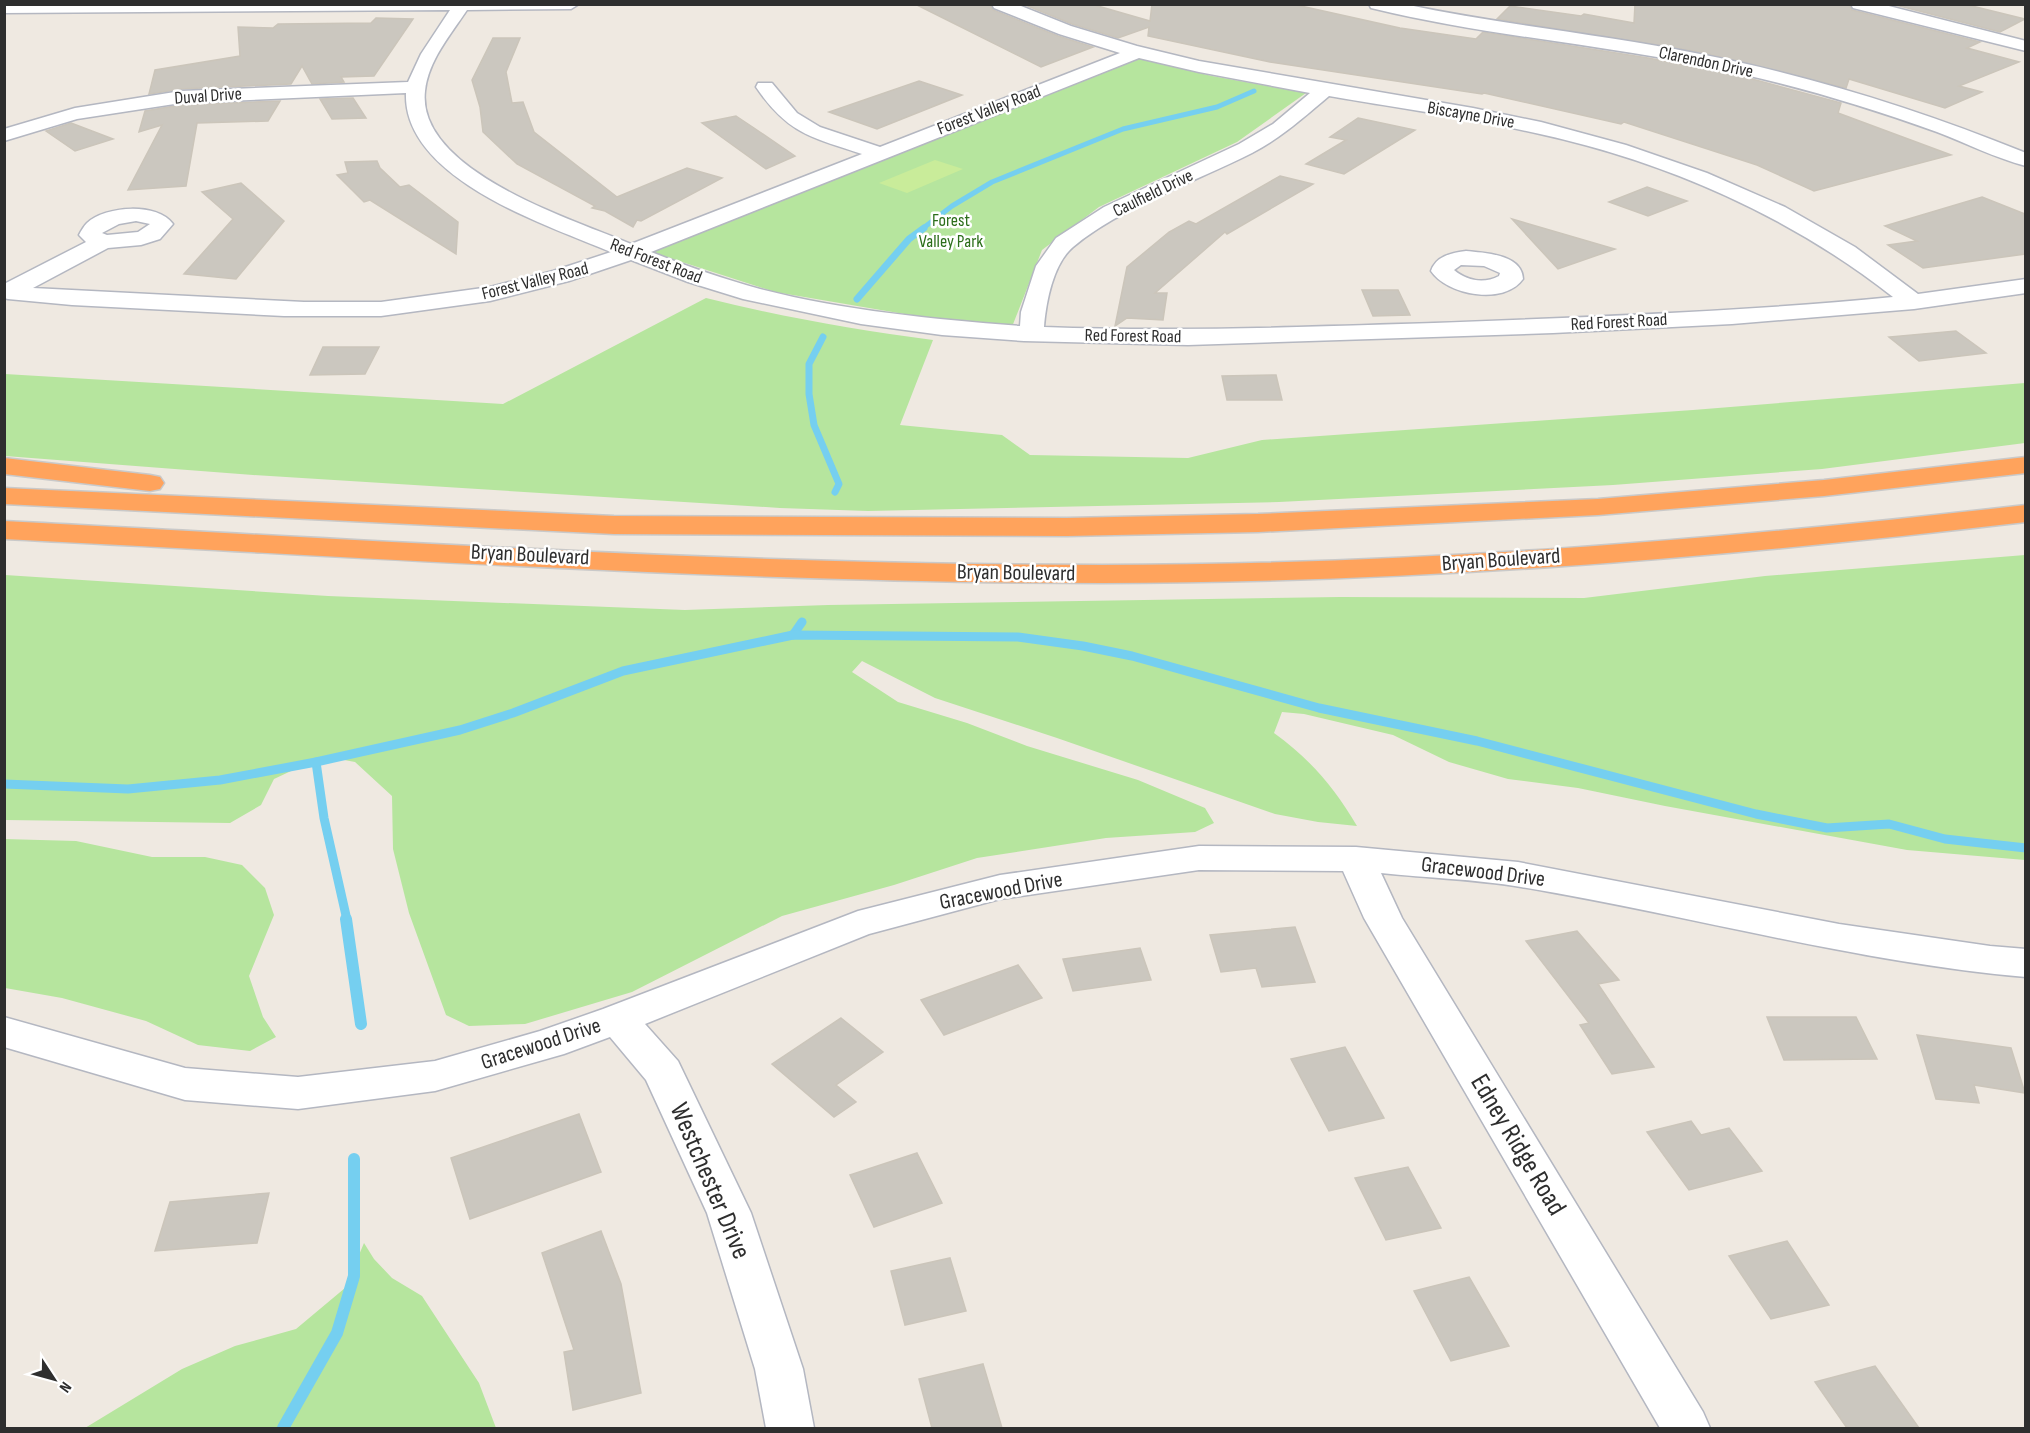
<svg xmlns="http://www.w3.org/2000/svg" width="2030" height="1433" font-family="'Sofia Sans Condensed',sans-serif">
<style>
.green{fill:#b6e59e}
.pitch{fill:#c9ec9a}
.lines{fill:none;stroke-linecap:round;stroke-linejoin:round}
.stream-far3{stroke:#75cff0;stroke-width:5}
.stream-far2{stroke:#75cff0;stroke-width:7}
.stream-far1{stroke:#75cff0;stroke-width:9}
.stream{stroke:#75cff0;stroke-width:12}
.building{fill:#cbc7bf;stroke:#cbc5ba;stroke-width:1.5}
.street-casing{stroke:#b4b7c1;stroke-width:3}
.highway-casing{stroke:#c9c9c9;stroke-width:3}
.street{fill:#fff;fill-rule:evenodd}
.highway{fill:#ffa35c;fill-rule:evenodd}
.labels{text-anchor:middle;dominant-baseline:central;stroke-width:5;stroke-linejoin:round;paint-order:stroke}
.far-street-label{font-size:18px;fill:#2e2e2e;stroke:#fff}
.far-park-label{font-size:18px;fill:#2c6e1b;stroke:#fff}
.street-label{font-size:22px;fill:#2e2e2e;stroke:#fff}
.near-street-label{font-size:27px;fill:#2e2e2e;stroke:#fff}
</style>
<rect width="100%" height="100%" fill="#efe9e1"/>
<g class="green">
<path d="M1137 58 1212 76 1306 93 1237 142 1099 207 1042 250 1010 332 775 292 651 252Z"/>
<path d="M706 298C782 317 856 330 933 340L900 425 1002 435 1030 455 1188 458 1262 440 1693 410 2025 383V443L1822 469 1613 485 1279 502 868 511 780 508 253 475 5 456V374L503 404Z"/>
<path d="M2025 555V860L1907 850 1665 806 1578 788 1508 779 1449 762 1393 735 1304 714 1282 712 1274 733C1311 760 1334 787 1357 826L1318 822 1275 814 1057 738 935 698 862 661 852 672 898 702 967 723 1027 746 1138 780 1205 808 1214 823 1195 832 1106 838 977 858 894 885 782 916 632 992 525 1024 469 1026 446 1015 409 913 393 849 392 796 355 762 323 756 274 779 261 805 230 823 5 820V575L328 596 685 610 828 605 1340 597 1584 598 1765 576Z"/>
<path d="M4 839 76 841 152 857H205L242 865 265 888 274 915 249 976 263 1017 276 1037 250 1051 198 1045 146 1021 62 998 5 988Z"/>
<path d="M364 1243 374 1259 392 1278 422 1296 479 1383 496 1428H85L182 1369 235 1346 296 1329 345 1288Z"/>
</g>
<path class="pitch" d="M935 160 963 169 907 193 879 183Z"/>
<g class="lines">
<path class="stream-far3" d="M922 229 952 206 992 182 1123 129 1217 107 1254 91"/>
<g class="stream-far2">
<path d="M857 299 909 239 924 228"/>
<path d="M823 337 809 364V394L814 425 839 484 835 492"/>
</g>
<g class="stream-far1">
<path d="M793 635 802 622"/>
<path d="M316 762 324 818 347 920"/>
<path d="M4 784 128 789 220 780 316 762 460 730 513 713 623 671 793 635 1018 637 1083 646 1132 656 1319 708 1477 741 1756 814 1827 828 1889 824 1945 839 2026 848"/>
</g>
<g class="stream">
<path d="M346 919 361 1024"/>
<path d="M283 1428 337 1333 354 1276V1159"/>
</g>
</g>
<g class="building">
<path d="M915 4H990L993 10 1058 36 1093 47 1041 67Z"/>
<path d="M1023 4H1091L1150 21 1152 4H1292L1400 28 1476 39 1483 32 1648 58 1741 76 1841 103 1838 113 1951 155 1814 191 1757 165 1624 122 1621 124 1484 93 1482 94 1270 62 1148 36 1149 27 1118 38 1072 24Z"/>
<path d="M1635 4H1849L1852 10 1980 42 1967 48 2019 62 1959 86 1982 92 1945 108 1849 79 1846 88 1700 52 1497 19 1510 6 1581 16 1584 14 1634 23Z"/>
<path d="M1892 4H1964L2025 19 2000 32Z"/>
<path d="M376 18 413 19 374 76 341 77 344 82 312 84 302 66 291 84 181 89 149 94 155 70 240 56 238 27 273 28 278 24 371 23Z"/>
<path d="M493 38H520L506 72 512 103 523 102 534 132 617 197 687 168 722 178 641 221 637 220 633 227 605 211 592 208 595 206 517 164 483 132 480 107 472 80Z"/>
<path d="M919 81 962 95 877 129 829 112Z"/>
<path d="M353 98 366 118 332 119 320 99Z"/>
<path d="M280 101 268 121 197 123 186 186 128 190 162 125 139 132 145 111 181 105Z"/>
<path d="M736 116 754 128 795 156 766 169 702 123Z"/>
<path d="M1358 118 1415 130 1344 174 1306 164 1346 140 1330 137Z"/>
<path d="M71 123 113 139 75 151 46 131Z"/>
<path d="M377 161 380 168 400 187 409 185 458 222 456 254 370 200 364 202 337 175 348 173 345 162Z"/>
<path d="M1280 176 1313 184 1227 234 1225 232 1155 293H1167L1163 320 1127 318 1115 326 1127 267 1169 232 1189 221 1196 224Z"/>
<path d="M241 183 284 221 236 279 184 274 233 219 202 192Z"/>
<path d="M1647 187 1687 201 1648 216 1609 202Z"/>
<path d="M1982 197 2025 214V254L1923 268 1888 245 1917 241 1885 226Z"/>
<path d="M1512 219 1615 249 1558 269Z"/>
<path d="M1362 290H1398L1410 315 1373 316Z"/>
<path d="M1956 331 1986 353 1919 361 1889 337Z"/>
<path d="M323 347H379L365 374 310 375Z"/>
<path d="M1276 375 1282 400H1227L1222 376Z"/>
<path d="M1295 927 1315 982 1262 987 1256 968 1221 972 1210 935Z"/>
<path d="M1577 931 1619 980 1598 984 1654 1067 1612 1074 1580 1025 1589 1023 1526 941Z"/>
<path d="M1140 948 1151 980 1073 991 1063 959Z"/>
<path d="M1018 965 1042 998 944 1035 921 1000Z"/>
<path d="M1767 1017H1856L1877 1059 1784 1060Z"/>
<path d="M841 1018 883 1052 836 1085 856 1102 834 1117 772 1064Z"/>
<path d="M1917 1035 2011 1048 2025 1093 1974 1085 1979 1103 1936 1099Z"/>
<path d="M1345 1047 1384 1118 1329 1131 1291 1059Z"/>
<path d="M579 1114 601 1172 470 1219 451 1158Z"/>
<path d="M1691 1121 1701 1135 1729 1128 1762 1171 1689 1190 1647 1132Z"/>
<path d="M917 1153 942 1203 874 1227 850 1175Z"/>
<path d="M1408 1167 1441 1228 1386 1240 1355 1178Z"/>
<path d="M269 1193 257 1243 155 1251 170 1202Z"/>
<path d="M601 1231 621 1284 641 1393 573 1410 564 1352 574 1350 542 1253Z"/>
<path d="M1787 1241 1829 1305 1771 1319 1729 1256Z"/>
<path d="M950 1258 966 1311 905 1325 891 1271Z"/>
<path d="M1469 1277 1509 1346 1451 1361 1414 1291Z"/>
<path d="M983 1364 1002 1428H932L919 1379Z"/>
<path d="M1875 1366 1919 1428H1847L1815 1382Z"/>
</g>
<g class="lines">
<g class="street-casing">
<g id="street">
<path d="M4 4H579L571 9 467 10C451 34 428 61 425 91 416 171 574 220 631 244L862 154C811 137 788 134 756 87L758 83H772L797 113 820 127 880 147 1120 53 1059 34 994 8 992 4H1016L1071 26 1137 46 1199 61 1473 108 1541 122 1626 145 1707 173 1785 207 1855 247 1918 294 2026 279V293L1914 309 1732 324 1553 333 1188 345 1024 341 942 335 861 324 743 299 688 282 631 260 569 281 490 301 381 316H284L72 305 8 299 4 298V284L86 242 79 235C81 231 84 226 87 223 105 206 157 202 173 224L160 239 141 245 108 248 33 288 304 302H381L490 287 553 271 611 252C547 225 403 179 406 93L181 103 77 119 4 141V129L75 108 181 91 408 82 421 54 450 10 4 13ZM1139 58 1199 72 1310 93 1273 124 1239 144 1104 207 1056 238 1036 266 1021 312 1020 326C933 319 845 311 760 289 723 279 687 266 651 252ZM1329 96C1399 108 1470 118 1540 134 1667 162 1790 216 1893 297 1740 312 1587 317 1434 323 1304 327 1174 332 1044 327 1046 302 1053 264 1073 247 1119 208 1197 181 1252 153 1281 138 1304 117 1329 96ZM136 221 150 224 138 232 107 235 102 233 119 224Z"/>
<path d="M1369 4H1404C1502 25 1602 34 1700 54 1811 76 1920 110 2026 153V166C1995 158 1966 143 1937 132 1873 109 1808 89 1741 74 1619 45 1493 38 1371 8Z"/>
<path d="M1851 4H1881L2026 41V51L1853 8Z"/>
<path d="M1466 251C1485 253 1522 254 1523 279 1504 306 1447 295 1431 271 1436 256 1451 253 1466 251ZM1461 265 1484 266 1500 273 1499 276C1484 284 1467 281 1454 270Z"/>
<path d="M1199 846 1356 847 1518 862 1839 924 1990 946 2026 949V977C1855 962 1689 915 1521 887 1475 879 1427 878 1381 873L1402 918 1703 1412 1710 1428H1660L1364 918 1343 871 1199 870 1000 899 869 934 645 1024 678 1061 751 1213 803 1369 814 1428H766L755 1369 707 1213 646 1080 610 1037 564 1054 435 1091 298 1109 185 1100 4 1047V1017L185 1068 298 1077 435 1061 540 1031 603 1009 858 911 1000 875Z"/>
</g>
</g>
<g class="highway-casing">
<g id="highway">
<path d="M2026 457V473L1824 496 1598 515 1258 532 1067 536 614 534 4 504V488L614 516 1067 518 1258 514 1598 499 1824 480Z"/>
<path d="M4 458 150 475 160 477 164 483 160 489 150 491 4 474Z"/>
<path d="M2026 505V522C1719 558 1411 583 1102 583 736 583 370 557 4 539V521C370 540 736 565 1102 565 1411 565 1719 540 2026 505Z"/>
</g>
</g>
<use href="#street" class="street"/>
<use href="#highway" class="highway"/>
</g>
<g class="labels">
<g class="far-street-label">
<text transform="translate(1706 62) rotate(12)">Clarendon Drive</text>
<text transform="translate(208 96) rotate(-4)">Duval Drive</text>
<text transform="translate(989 110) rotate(-21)">Forest Valley Road</text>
<text transform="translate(1471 115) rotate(10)">Biscayne Drive</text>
<text transform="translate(1153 193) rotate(-26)">Caulfield Drive</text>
<text transform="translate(656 261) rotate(21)">Red Forest Road</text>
<text transform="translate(535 281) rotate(-14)">Forest Valley Road</text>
<text transform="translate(1619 322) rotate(-3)">Red Forest Road</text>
<text transform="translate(1133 336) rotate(1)">Red Forest Road</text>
</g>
<g class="far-park-label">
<text x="951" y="220">Forest<tspan x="951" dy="21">Valley Park</tspan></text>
</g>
<g class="street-label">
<text transform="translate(530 555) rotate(3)">Bryan Boulevard</text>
<text transform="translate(1501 560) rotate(-4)">Bryan Boulevard</text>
<text transform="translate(1016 573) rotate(1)">Bryan Boulevard</text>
<text transform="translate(1483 872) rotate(7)">Gracewood Drive</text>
<text transform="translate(1001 891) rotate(-11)">Gracewood Drive</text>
<text transform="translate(541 1044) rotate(-18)">Gracewood Drive</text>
</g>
<g class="near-street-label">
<text transform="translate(1518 1145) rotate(59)">Edney Ridge Road</text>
<text transform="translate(710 1181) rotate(67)">Westchester Drive</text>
</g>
</g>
<rect width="2030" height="1433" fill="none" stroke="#2e2e2e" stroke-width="12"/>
<g transform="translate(54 1379) rotate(126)" stroke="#ffffff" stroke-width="4.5" paint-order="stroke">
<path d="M0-4.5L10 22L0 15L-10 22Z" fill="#2e2e2e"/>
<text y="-9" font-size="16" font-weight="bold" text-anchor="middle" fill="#2e2e2e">N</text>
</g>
</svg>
